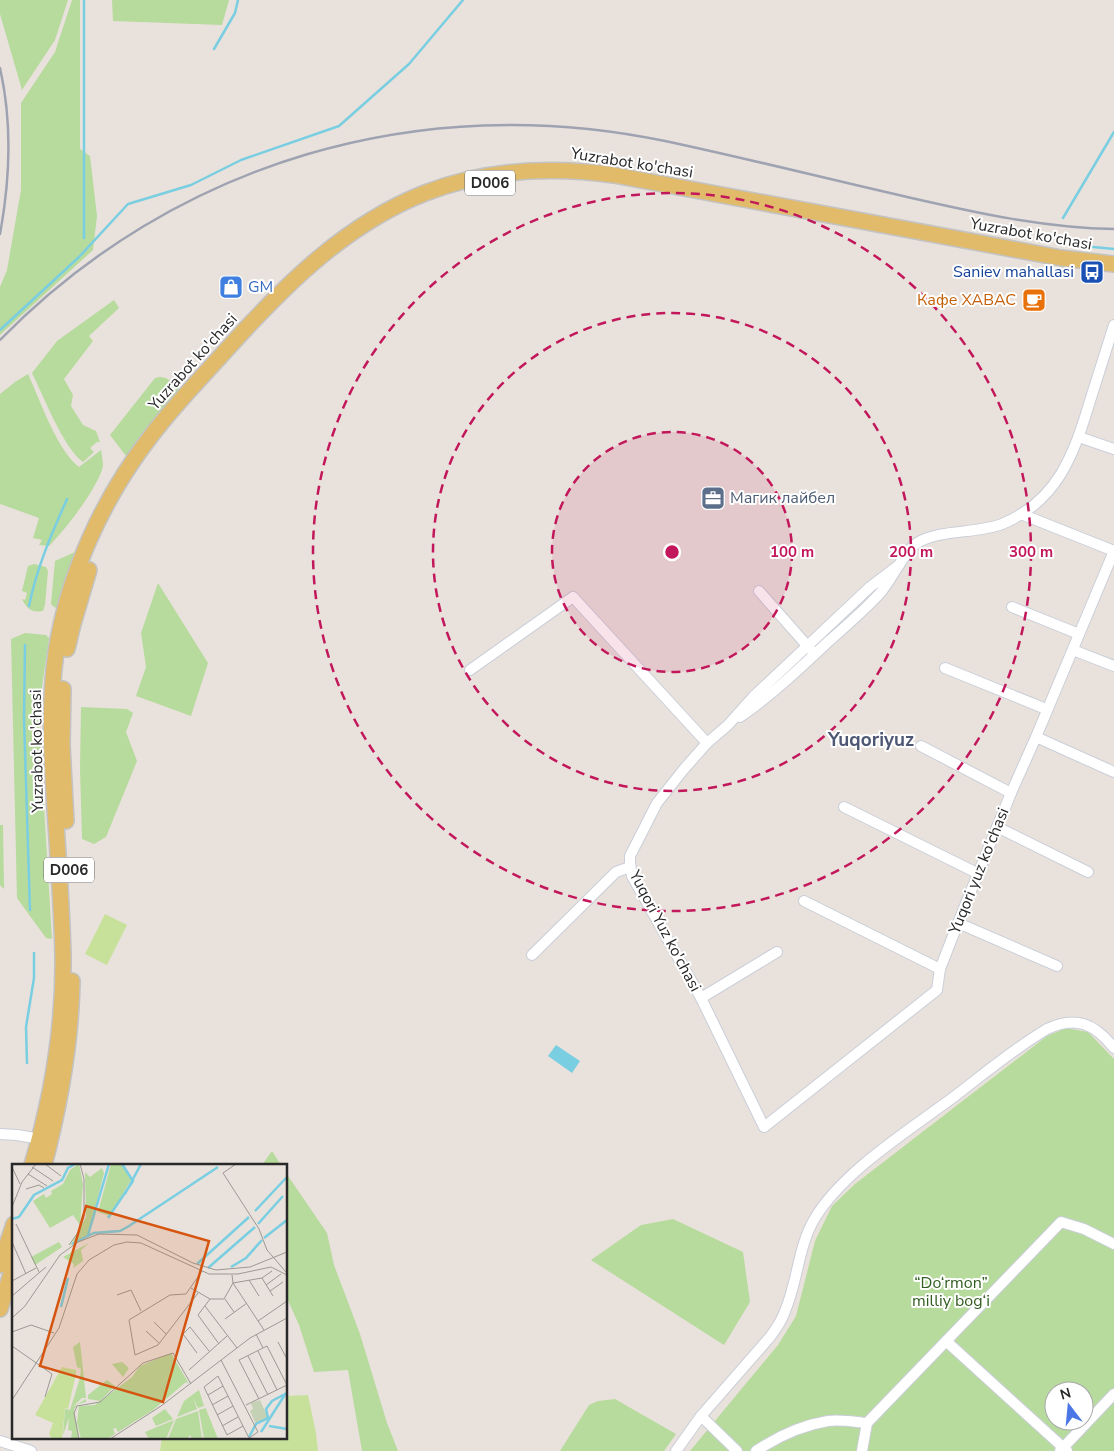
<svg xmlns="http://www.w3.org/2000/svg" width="1114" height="1451" font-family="'Nunito Sans',sans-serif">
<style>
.green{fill:#b7da9d;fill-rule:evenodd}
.pitch{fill:#c8e19a}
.water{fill:#79cee1}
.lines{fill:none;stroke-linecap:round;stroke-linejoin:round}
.stream{stroke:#79cee1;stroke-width:2.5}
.street-casing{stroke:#caced9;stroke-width:12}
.primary-casing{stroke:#c3c3c3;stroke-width:18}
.street{stroke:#fff;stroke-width:10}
.primary{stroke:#e1bb69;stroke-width:15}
.rail{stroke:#9fa3b1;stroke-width:2.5}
.ring{fill:none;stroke:#c2185b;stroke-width:2.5;stroke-dasharray:9 6}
.labels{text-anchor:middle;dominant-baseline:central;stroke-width:4;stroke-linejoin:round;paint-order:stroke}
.shield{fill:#fff;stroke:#686868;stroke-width:1}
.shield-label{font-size:15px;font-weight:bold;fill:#282828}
.street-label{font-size:16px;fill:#282828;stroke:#fff}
.transit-label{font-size:16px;fill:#164399;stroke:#fff;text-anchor:end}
.shop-label{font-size:16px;fill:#366cbe;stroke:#fff;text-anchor:start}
.food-label{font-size:16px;fill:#c56008;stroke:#fff;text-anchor:end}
.service-label{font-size:16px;fill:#4e5e75;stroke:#fff;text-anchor:start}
.park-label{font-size:16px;fill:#325d21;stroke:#fff}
.quarter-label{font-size:19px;font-weight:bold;fill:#4e5874;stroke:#fff}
.inset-river{fill:none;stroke:#79cee1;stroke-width:2.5}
.inset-road{fill:none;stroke:#9c9894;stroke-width:1}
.view{fill:#d5540f;fill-opacity:0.15;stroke:#d5540f;stroke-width:2.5}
.inset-edge{fill:none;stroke:#282828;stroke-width:2.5}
.centre{fill:#c2185b;stroke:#fff;stroke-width:2.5}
.ring-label{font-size:15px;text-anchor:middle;font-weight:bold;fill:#c2185b;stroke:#fff;stroke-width:4;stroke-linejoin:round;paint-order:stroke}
</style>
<rect width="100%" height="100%" fill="#e9e2dc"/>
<g class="green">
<path d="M0 0H68L55 40 22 90 0 14Z"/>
<path d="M72 0H80V149L90 156 97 216 93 250 0 335V287L7 270 21 190V103L55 52Z"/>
<path d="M112 0H229L222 25 113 21Z"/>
<path d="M114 300 119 308 89 336 93 341 64 379 73 395 71 406 83 425 96 431 100 442H97L90 448 94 452 83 462C64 449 43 395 32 373L57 341Z"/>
<path d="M28 374C40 400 57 450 79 467L101 450C102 455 103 462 103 466 98 488 65 530 49 546L39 545 42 540 33 538 39 518 0 504V394L15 382Z"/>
<path d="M160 377 166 378 180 388 126 456 110 435 155 378Z"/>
<path d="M75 552 60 604 57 608 54 607 51 604 55 561Z"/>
<path d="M34 564 46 567 48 571 45 605 43 611C32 613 27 609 22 599L25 600 27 593 22 591 28 566Z"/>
<path d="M158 583 208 663 191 716 136 696 146 667 141 633Z"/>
<path d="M25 633 46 635 49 638 41 694 39 723 52 939 46 938 17 898 11 639Z"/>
<path d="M81 707 127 709 133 713 126 732 137 761 106 837 94 844 82 839 80 769Z"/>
<path d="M0 825H3L4 889 0 885Z"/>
<path d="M1066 1028 1088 1032 1114 1059V1451H690L778 1345 796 1316 815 1241 832 1206 855 1184 1047 1036ZM1054 1391H1084V1421H1054Z"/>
<path d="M272 1151 281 1165H262Z"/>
<path d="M286 1173 327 1233 334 1265 360 1334 387 1423 398 1451H362L348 1370 314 1372 299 1325 286 1296Z"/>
<path d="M673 1219 743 1252 750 1302 724 1345 591 1260 641 1225Z"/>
<path d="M615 1399 676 1434 664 1451H560L589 1405 598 1401Z"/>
</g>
<g class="pitch">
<path d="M105 914 127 925 107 965 85 954Z"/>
<path d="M308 1395 316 1433 318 1451H160L162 1437H286V1396Z"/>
</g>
<path class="water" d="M556 1045 580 1061 572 1073 548 1056Z"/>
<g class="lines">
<g class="stream">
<path d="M214 49 235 13 238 0"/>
<path d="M1063 218 1114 132"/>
<path d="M84 238V0"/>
<path d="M1083 246 1114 249"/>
<path d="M0 330 79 257 128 204 191 185 241 160 339 126 409 64 463 0"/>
<path d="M29 606C37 567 51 535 67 499"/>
<path d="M25 645 24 719 30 910"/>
<path d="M27 1063 26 1027 34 978V953"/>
</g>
<g class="street-casing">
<g id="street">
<path d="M1079 437 1114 449"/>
<path d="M1021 514 1114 551"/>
<path d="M899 565 870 587 753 697 728 725 707 743 684 769 657 803 630 856V863L632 876 701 998 764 1127 937 990 940 969 958 923 1011 793 1036 737 1114 551"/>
<path d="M759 591 811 650"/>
<path d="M1012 607 1079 634"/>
<path d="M1073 650 1114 666"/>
<path d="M945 668 1046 709"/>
<path d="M470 670 573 597 707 743"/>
<path d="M740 717C772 695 801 667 829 641 847 625 866 609 881 592 892 579 904 552 917 543 940 529 976 534 1002 524 1058 501 1074 454 1090 401 1098 375 1106 350 1114 325"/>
<path d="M1036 737 1114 772"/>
<path d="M921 746 1011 793"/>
<path d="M844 807 979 874"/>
<path d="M997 827 1088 872"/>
<path d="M804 901 940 969"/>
<path d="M958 923 1057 966"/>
<path d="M532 955 616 872 630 867"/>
<path d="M701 998 777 952"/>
<path d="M0 1134 17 1135 40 1139"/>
<path d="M946 1341 1067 1451"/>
<path d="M701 1416 737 1451"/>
<path d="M0 1441 31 1451"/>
<path d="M676 1451 701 1416 770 1337C776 1329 782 1321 785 1311 798 1281 798 1246 815 1218 843 1171 911 1129 955 1096 985 1073 1015 1048 1047 1029 1076 1015 1095 1024 1114 1048"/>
<path d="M756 1451C777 1437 803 1425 828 1421 840 1419 855 1422 867 1423"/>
<path d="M862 1451 867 1423 1061 1222 1084 1229 1114 1244"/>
<path d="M1060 1451 1114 1394"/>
</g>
</g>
<g class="primary-casing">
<g id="primary">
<path d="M67 649 73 624 89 570"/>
<path d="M63 689 62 745 66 821"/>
<path d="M32 1165C52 1097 64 1026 63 956 62 912 59 868 56 824 52 766 48 709 56 652 68 574 103 498 151 436 175 404 203 376 229 347 285 285 346 224 425 193 487 169 550 166 614 175L1061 258 1114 264"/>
<path d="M44 1165C60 1104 71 1044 72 981"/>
<path d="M0 1265 14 1224"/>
<path d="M0 1309 14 1264"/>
</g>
</g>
<use href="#street" class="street"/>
<use href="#primary" class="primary"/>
<g class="rail">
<path d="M0 68C12 121 10 180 0 234"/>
<path d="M0 340C175 161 422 90 665 141 745 158 824 178 903 196 973 212 1042 228 1114 229"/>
</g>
</g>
<circle cx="672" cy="552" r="120" fill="#c2185b" fill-opacity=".12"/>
<g class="ring">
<circle cx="672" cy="552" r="120"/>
<circle cx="672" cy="552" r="239"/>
<circle cx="672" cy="552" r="359"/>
</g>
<defs>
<g id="bus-square" transform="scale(1.25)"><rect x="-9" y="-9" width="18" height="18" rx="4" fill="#1a4fb4" stroke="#fff"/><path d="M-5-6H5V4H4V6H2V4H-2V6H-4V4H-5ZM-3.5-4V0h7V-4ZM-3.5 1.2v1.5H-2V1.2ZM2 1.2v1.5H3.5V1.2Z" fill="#fff"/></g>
<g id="shop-square" transform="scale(1.25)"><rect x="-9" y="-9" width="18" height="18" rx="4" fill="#3f7fe0" stroke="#fff"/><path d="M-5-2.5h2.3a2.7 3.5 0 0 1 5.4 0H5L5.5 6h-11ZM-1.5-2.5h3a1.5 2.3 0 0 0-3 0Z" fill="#fff"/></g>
<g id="cafe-square" transform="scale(1.25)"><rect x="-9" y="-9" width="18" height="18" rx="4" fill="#e8710a" stroke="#fff"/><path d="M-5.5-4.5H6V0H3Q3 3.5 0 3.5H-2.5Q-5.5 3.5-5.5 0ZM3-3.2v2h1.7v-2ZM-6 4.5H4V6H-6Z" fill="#fff"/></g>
<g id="office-square" transform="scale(1.25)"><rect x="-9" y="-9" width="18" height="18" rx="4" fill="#5c6f8a" stroke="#fff"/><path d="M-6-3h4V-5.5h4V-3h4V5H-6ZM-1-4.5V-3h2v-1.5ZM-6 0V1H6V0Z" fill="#fff"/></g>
</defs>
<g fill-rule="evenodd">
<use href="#bus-square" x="1092" y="272"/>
<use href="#shop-square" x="231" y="287"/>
<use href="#cafe-square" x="1034" y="300"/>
<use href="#office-square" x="713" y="498"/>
</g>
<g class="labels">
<g class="shield">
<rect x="465" y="170.5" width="50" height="25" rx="4"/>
<rect x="44" y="857.5" width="50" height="25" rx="4"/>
</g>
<g class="shield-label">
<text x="490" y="183">D006</text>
<text x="69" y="870">D006</text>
</g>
<g class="street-label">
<text transform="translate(632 163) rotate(9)">Yuzrabot ko'chasi</text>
<text transform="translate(1031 234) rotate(10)">Yuzrabot ko'chasi</text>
<text transform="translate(193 362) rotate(-48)">Yuzrabot ko'chasi</text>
<text transform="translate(37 751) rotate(-91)">Yuzrabot ko'chasi</text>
<text transform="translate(979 871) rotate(-68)">Yuqori yuz ko'chasi</text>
<text transform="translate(665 931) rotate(62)">Yuqori Yuz ko'chasi</text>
</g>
<g class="transit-label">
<text x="1074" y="272">Saniev mahallasi</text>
</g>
<g class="shop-label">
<text x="248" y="287">GM</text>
</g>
<g class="food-label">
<text x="1016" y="300">Кафе ХАВАС</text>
</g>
<g class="service-label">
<text x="730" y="498">Магик лайбел</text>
</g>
<g class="park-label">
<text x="951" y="1283">“Do‘rmon”<tspan x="951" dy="18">milliy bog‘i</tspan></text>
</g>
<g class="quarter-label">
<text x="871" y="740">Yuqoriyuz</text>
</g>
</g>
<g transform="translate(12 1164)">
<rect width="275" height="275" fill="#e9e2dc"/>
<path d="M67 0 71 20 68 61 61 51 38 64 21 37 32 30 34 34 40 30 39 27 51 20 58 6ZM99 0H109L119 16 98 52 86 48ZM90 4 92 9 76 73 58 82 74 53 73 8 78 13ZM47 78 50 83 23 101 19 93ZM77 79 69 86 71 97 61 104 62 100 51 93ZM68 178 74 234H70L60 243 74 235V238L66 240 62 245 67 275H59L60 267 56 266 57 254 51 271 53 245 58 246 68 214 69 205 65 203 61 183ZM159 189 177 220 174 218 141 246 106 268 104 264 101 265 103 270 95 275H69L65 259 67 242 83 241 120 213 128 202ZM110 198 117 204 111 213 100 200ZM95 216 103 222 88 237 76 235V231ZM187 226 192 242 186 244 181 234 185 245 165 253 172 237ZM194 244V245L206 275H192L187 246ZM153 245 161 255 144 262 140 254ZM186 247 190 275H180L178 271 175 275H156L164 255ZM162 256 154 275H137L133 268Z" fill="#b7da9d"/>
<path d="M248 236 256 254 244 260 238 247 241 245 239 239Z" fill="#c5d1b5"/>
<path d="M50 203 64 206V210L56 245 53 244 50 275H40L37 270 41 259 23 251Z" fill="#c8e19a"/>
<path class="inset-river" d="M113 30 129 0M243 47 275 13M96 54 121 17 110 0M0 55 7 53 22 31 50 16 56 4 63 0M246 60 271 32M76 71 97 0M252 74 275 56M60 80 82 69 108 67 117 62 206 3M185 100 237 53M219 103 234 94 250 76M196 104 243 63M49 143 56 114M257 262 275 265M249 268 274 229M237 273 244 260 256 254 254 245 260 237 275 229"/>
<path class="inset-road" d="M33 0 49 12M224 0 211 9 247 65 255 86 274 108M0 3 8 20M20 3 41 17M16 10 35 22M14 25 27 21 32 24M0 43 10 18 24 0M4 60 27 108M0 78 14 110M57 81 67 67 72 52V15L68 0M220 111 221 119 250 114 260 107M250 114 261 132M237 116 247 132M0 117 24 104M254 121 269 110M179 124 198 135H212L221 119 252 166M258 127 271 118M186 129 146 181 123 191 117 156 158 131 174 130 190 107M105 131 119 126 129 147M0 132 34 103M198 135 186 151 207 180M213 135 222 148M193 142 225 184M0 154 13 142 48 91 66 78 87 70 125 71 181 99 204 106 238 103 275 88M213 155 235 139M246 157 275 137M142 158 154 170M134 167 147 179M0 168 19 161 42 169M244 170 251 184 255 182 275 221M266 178 275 195M0 182 40 210M246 187 265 226M185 189 171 170 178 163 197 187M236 192 256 231M209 196 246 268 237 274 206 212 192 223 215 271 231 262M177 206 215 172M196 231 211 222M33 233 40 210M247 235 227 196 251 184M0 236 47 164 65 110 77 96 102 81 115 78 129 79 197 110H226L259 103 275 111M200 241 216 232M234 241 275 221M205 251 221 242M210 262 226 253M67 275 62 249 65 242 88 238 131 199 161 189 179 220M98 275 149 242 238 174 275 154"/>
<path class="view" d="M74 42 197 77 151 238 28 202Z"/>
<rect width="275" height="275" class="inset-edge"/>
</g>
<circle cx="672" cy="552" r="8" class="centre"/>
<g class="ring-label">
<text x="792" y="557">100 m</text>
<text x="911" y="557">200 m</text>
<text x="1031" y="557">300 m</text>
</g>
<g transform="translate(1069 1406) rotate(344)"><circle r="24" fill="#ffffff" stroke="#a9a9a9"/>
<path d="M0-4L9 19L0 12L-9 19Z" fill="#4c75e6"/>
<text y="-8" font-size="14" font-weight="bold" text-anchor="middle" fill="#282828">N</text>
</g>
</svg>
